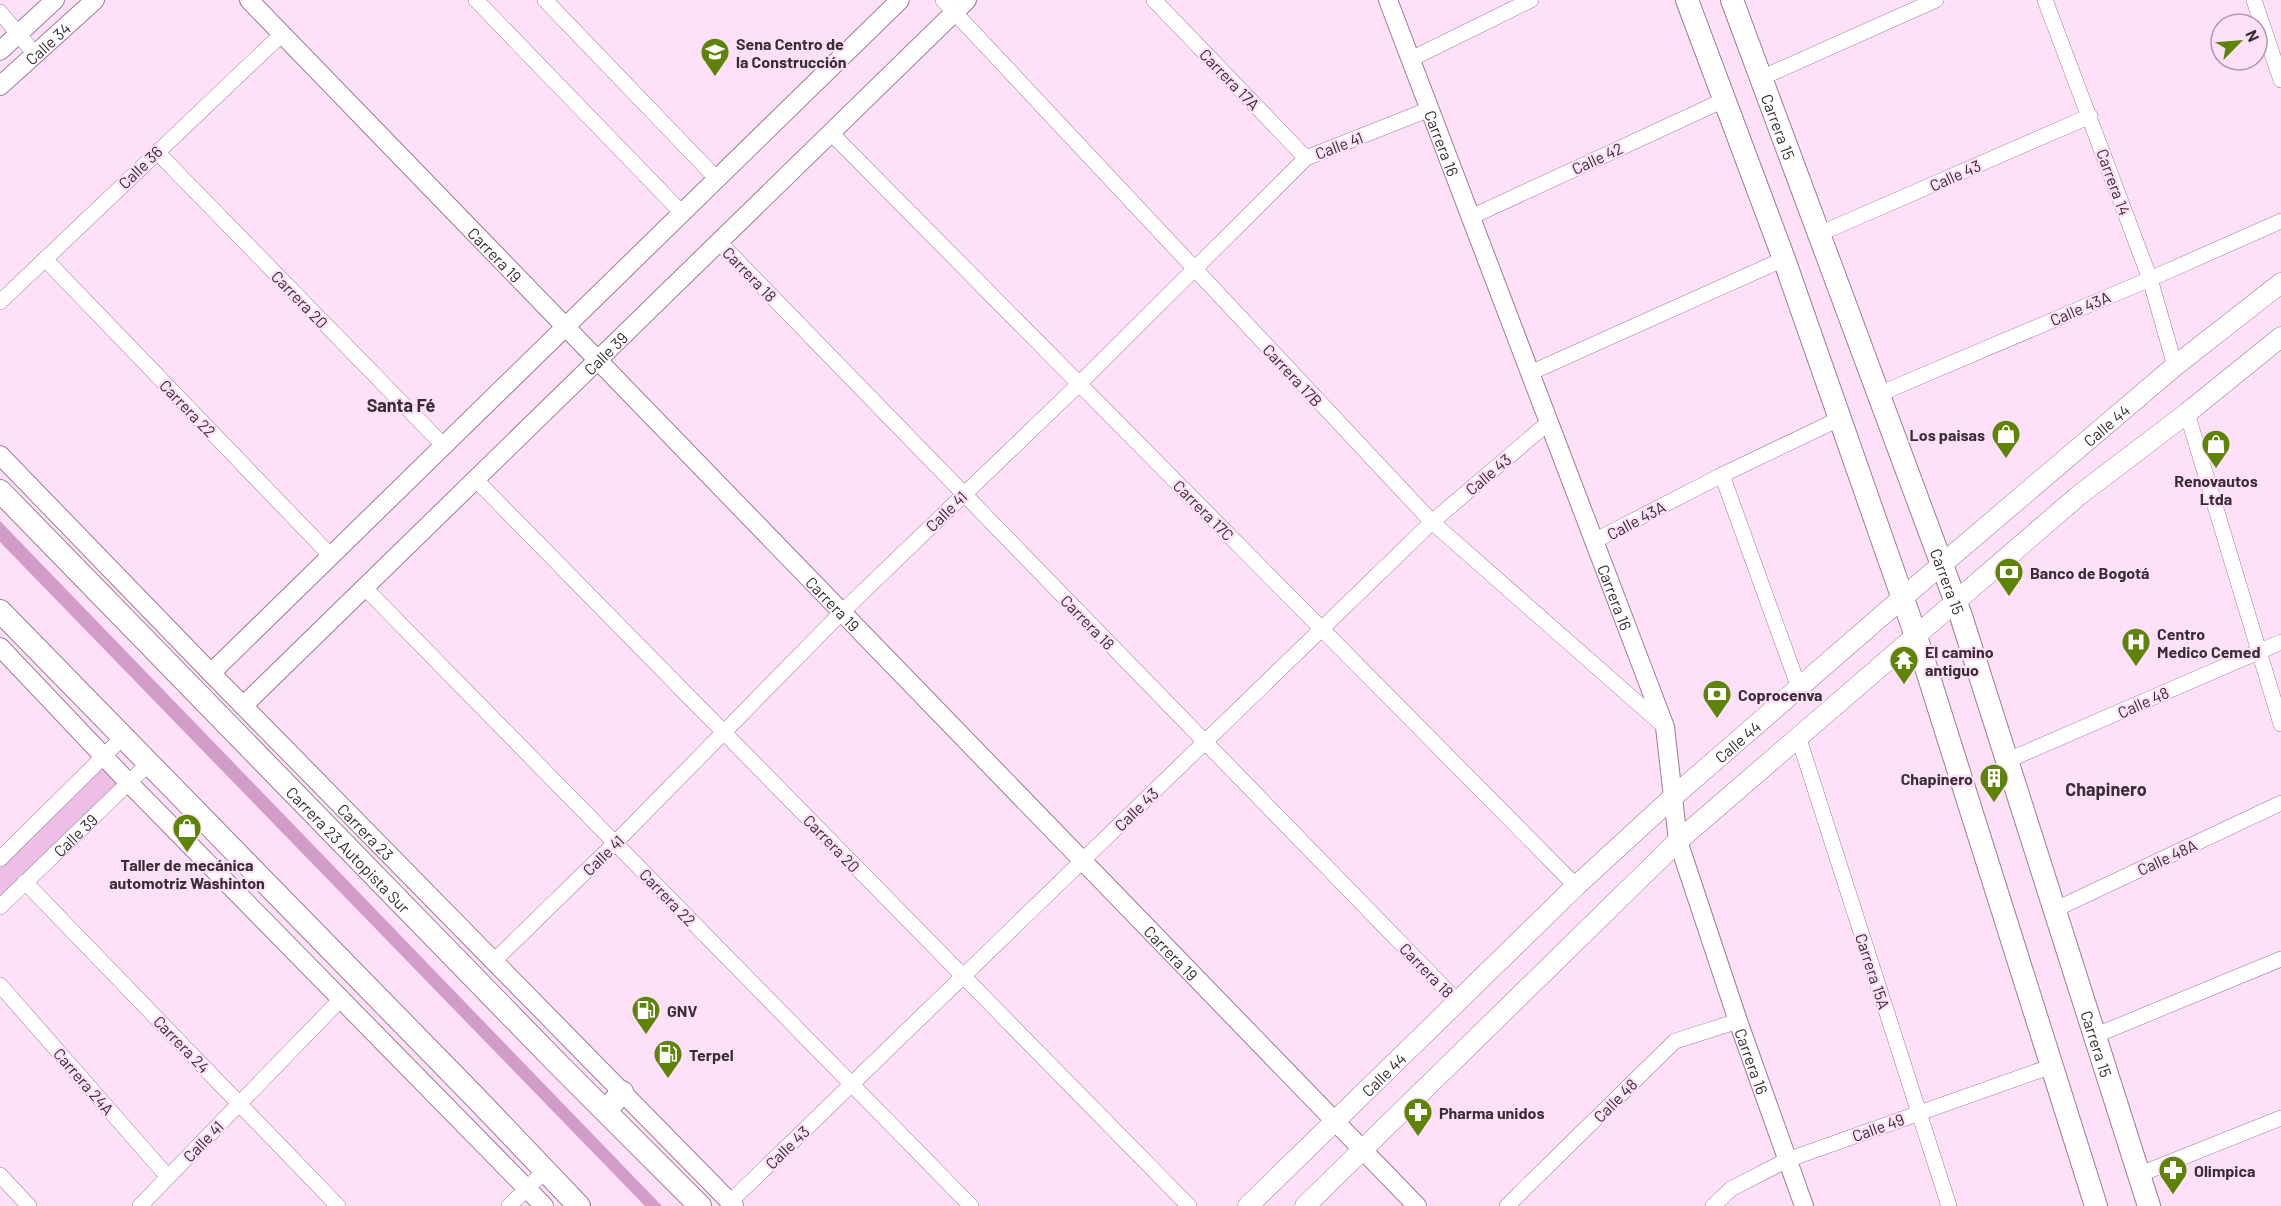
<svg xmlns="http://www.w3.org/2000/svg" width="2281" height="1206" font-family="Barlow,sans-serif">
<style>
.green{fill:#eebee6}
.water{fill:#d29cc9}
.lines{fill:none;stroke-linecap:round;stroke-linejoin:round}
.minor-casing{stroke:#9a7f95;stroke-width:16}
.tertiary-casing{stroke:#9a7f95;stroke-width:20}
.secondary-casing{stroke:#9a7f95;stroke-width:21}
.primary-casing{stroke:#9a7f95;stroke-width:24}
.minor{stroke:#fff;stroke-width:15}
.tertiary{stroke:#fff;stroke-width:18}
.secondary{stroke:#fff;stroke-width:20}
.primary{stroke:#fff;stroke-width:22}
.labels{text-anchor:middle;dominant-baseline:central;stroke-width:4.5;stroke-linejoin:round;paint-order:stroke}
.street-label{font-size:16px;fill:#382c35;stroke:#fee0f8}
.poi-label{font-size:16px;font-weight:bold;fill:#382c35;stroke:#fee0f8;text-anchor:start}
.neighbourhood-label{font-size:18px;font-weight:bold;fill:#382c35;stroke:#fee0f8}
</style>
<rect width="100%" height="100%" fill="#fee0f8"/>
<path class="green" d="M105 756 129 783 0 906V859Z"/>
<path class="water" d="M0 521 662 1206H645L0 542Z"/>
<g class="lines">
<g class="minor-casing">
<g id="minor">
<path d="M476 0 682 213"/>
<path d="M545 0 717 179"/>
<path d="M943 0 1432 522 1665 727"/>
<path d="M1154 0 1306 158"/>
<path d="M2045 0 2150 279 2175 366"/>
<path d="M2254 0 2281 80"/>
<path d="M0 12 35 54"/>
<path d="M1411 59 1531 0"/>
<path d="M1761 78 1936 0"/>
<path d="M831 133 1576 886"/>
<path d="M157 152 444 446"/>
<path d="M1471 217 1724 100"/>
<path d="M1819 234 2090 116"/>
<path d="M719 242 1458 1002"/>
<path d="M45 259 331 556"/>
<path d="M0 302 282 34"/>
<path d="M1530 373 1784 259"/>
<path d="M1879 394 2150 279 2281 221"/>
<path d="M2187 413 2281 724"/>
<path d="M1722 475 1799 688"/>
<path d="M476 480 1189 1206"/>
<path d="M1594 541 1722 475 1839 419"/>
<path d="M365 588 971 1206"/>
<path d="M1798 736 1949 1206"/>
<path d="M2006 761 2281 642"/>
<path d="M0 859 123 737"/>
<path d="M25 882 338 1206"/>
<path id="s1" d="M0 907 149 763"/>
<path d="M2054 910 2281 803"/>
<path d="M494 961 615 843 842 612 1079 384 1306 158 1430 109"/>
<path d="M0 985 168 1177"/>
<path d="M2094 1036 2281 959"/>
<path d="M0 1175 29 1206"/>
<path d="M2138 1175 2281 1118"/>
<path d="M730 1202 1432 522 1549 422"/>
<path d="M140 1206 342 998"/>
<path d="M509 1206 546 1170"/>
<path d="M1507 1206 1675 1041 1738 1021"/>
<path d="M1713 1206 1731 1189 1787 1160 2052 1066"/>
</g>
</g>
<g class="tertiary-casing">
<g id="tertiary">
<path id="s2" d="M249 0 1417 1206"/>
<path id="s3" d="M1388 0 1665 727 1678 841 1738 1021 1804 1206"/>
<path d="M0 51 55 0"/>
<path id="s4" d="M0 86 95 0"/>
<path id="s5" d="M0 455 211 673 734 1206"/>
<path d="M0 647 129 783 544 1206"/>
<path d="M211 673 900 0"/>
<path id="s6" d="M243 706 967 0"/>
</g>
</g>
<g class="secondary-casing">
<g id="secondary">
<path id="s7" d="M1248 1206 1576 886 1673 797 1893 606 2175 366 2281 283"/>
<path d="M1305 1206 1678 841 2078 496 2187 413 2281 337"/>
</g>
</g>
<g class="primary-casing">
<g id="primary">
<path d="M1687 0 1784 259 1916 636 2096 1206"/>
<path id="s8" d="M1732 0 1961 616 2149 1206"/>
<path id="s9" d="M0 491 561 1067 700 1206"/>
<path d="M0 611 476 1098 579 1206"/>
<path d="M606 1111 622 1092"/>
</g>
</g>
<use href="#minor" class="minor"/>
<use href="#tertiary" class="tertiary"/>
<use href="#secondary" class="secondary"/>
<use href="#primary" class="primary"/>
</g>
<defs>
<g id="university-pin" transform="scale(1.5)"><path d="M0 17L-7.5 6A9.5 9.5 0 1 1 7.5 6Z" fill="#5e8407" stroke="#fee0f8"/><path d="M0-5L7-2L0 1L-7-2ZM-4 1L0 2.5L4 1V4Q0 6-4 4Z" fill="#fff"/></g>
<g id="shop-pin" transform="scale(1.5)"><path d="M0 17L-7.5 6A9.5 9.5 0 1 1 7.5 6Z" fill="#5e8407" stroke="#fee0f8"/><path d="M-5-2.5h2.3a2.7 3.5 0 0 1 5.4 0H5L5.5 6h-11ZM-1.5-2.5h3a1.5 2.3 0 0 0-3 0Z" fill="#fff"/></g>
<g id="bank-pin" transform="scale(1.5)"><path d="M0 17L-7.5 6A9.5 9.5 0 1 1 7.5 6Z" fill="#5e8407" stroke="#fee0f8"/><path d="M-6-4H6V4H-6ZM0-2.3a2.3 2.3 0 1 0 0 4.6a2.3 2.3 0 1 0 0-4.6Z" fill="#fff"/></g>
<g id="hospital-pin" transform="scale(1.5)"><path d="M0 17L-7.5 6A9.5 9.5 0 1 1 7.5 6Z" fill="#5e8407" stroke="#fee0f8"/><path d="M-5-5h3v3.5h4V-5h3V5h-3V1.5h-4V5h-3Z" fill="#fff"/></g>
<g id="temple-pin" transform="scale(1.5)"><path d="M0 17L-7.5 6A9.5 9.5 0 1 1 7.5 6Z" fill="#5e8407" stroke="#fee0f8"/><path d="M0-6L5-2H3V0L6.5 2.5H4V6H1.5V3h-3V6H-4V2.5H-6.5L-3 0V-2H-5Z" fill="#fff"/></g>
<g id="building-pin" transform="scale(1.5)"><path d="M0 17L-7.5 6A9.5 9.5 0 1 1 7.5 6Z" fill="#5e8407" stroke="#fee0f8"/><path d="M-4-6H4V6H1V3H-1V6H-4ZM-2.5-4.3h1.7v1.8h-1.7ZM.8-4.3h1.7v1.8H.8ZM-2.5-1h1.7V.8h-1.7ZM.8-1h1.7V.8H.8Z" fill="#fff"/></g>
<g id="fuel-pin" transform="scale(1.5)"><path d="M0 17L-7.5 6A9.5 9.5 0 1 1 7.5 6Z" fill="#5e8407" stroke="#fee0f8"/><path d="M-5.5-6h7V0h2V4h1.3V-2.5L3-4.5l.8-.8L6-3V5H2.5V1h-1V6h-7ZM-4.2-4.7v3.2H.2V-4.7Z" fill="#fff"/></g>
<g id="pharmacy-pin" transform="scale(1.5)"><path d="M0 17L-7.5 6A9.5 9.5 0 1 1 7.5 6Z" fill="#5e8407" stroke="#fee0f8"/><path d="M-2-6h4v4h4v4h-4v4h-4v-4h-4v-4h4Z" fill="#fff"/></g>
</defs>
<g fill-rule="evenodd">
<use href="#university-pin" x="715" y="52"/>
<use href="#shop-pin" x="2006" y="434"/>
<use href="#shop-pin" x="2216" y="444"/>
<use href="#bank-pin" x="2009" y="572"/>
<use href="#hospital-pin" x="2136" y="642"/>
<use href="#temple-pin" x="1904" y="660"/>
<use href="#bank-pin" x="1717" y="694"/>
<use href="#building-pin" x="1994" y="778"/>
<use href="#shop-pin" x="187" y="828"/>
<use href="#fuel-pin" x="646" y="1010"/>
<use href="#fuel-pin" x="668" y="1054"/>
<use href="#pharmacy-pin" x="1418" y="1112"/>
<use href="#pharmacy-pin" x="2173" y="1170"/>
</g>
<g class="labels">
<g class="street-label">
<text stroke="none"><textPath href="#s4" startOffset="64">Calle 34</textPath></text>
<text transform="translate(1230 79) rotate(46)">Carrera 17A</text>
<text stroke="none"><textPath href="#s8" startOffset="135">Carrera 15</textPath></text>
<text stroke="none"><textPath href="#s3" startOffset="153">Carrera 16</textPath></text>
<text transform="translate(1339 145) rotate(-21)">Calle 41</text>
<text transform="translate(1597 158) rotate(-25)">Calle 42</text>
<text transform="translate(140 167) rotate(-44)">Calle 36</text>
<text transform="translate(1955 175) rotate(-24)">Calle 43</text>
<text transform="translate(2114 182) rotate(70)">Carrera 14</text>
<text stroke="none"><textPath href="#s2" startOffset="354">Carrera 19</textPath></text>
<text transform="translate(750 274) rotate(46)">Carrera 18</text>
<text transform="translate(300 299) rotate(46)">Carrera 20</text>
<text transform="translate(2080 308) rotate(-23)">Calle 43A</text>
<text stroke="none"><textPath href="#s6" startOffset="506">Calle 39</textPath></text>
<text transform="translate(1293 375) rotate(47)">Carrera 17B</text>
<text transform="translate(188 408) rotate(46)">Carrera 22</text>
<text stroke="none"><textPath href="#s7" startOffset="1161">Calle 44</textPath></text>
<text transform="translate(1488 474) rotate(-40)">Calle 43</text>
<text transform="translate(1204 510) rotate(45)">Carrera 17C</text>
<text transform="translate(946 511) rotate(-44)">Calle 41</text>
<text transform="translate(1636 520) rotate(-28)">Calle 43A</text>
<text stroke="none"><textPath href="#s8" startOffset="620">Carrera 15</textPath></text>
<text stroke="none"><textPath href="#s3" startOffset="639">Carrera 16</textPath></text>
<text stroke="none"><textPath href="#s2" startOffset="840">Carrera 19</textPath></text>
<text transform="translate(1088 622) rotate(46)">Carrera 18</text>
<text transform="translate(2143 702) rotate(-24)">Calle 48</text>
<text stroke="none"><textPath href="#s7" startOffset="675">Calle 44</textPath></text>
<text transform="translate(1136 809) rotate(-44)">Calle 43</text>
<text stroke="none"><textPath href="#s5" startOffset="525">Carrera 23</textPath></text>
<text stroke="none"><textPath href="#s1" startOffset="104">Calle 39</textPath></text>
<text transform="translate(832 843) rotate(46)">Carrera 20</text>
<text stroke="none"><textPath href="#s9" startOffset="500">Carrera 23 Autopista Sur</textPath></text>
<text transform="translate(603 855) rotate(-44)">Calle 41</text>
<text transform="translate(2167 857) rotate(-25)">Calle 48A</text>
<text transform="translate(668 897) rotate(46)">Carrera 22</text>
<text stroke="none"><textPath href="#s2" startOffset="1326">Carrera 19</textPath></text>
<text transform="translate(1427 970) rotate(46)">Carrera 18</text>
<text transform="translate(1873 971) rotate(72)">Carrera 15A</text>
<text transform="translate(182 1044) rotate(46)">Carrera 24</text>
<text stroke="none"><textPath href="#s8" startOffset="1106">Carrera 15</textPath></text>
<text stroke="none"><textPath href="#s3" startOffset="1125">Carrera 16</textPath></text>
<text stroke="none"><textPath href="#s7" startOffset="189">Calle 44</textPath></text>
<text transform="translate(84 1081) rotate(49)">Carrera 24A</text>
<text transform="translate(1615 1100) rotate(-45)">Calle 48</text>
<text transform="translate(1878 1127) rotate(-20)">Calle 49</text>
<text transform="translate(203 1141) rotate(-46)">Calle 41</text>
<text transform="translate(787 1147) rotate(-44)">Calle 43</text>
</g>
<g class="poi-label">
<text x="736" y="43">Sena Centro de<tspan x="736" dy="18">la Construcción</tspan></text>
<text x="1985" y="434" text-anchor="end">Los paisas</text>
<text x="2216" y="480" text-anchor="middle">Renovautos<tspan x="2216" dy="18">Ltda</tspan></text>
<text x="2030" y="572">Banco de Bogotá</text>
<text x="2157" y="633">Centro<tspan x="2157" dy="18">Medico Cemed</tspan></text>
<text x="1925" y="651">El camino<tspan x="1925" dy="18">antiguo</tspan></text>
<text x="1738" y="694">Coprocenva</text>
<text x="1973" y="778" text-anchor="end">Chapinero</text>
<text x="187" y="864" text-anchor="middle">Taller de mecánica<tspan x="187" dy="18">automotriz Washinton</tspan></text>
<text x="667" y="1010">GNV</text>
<text x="689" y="1054">Terpel</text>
<text x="1439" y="1112">Pharma unidos</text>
<text x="2194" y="1170">Olimpica</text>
</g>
<g class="neighbourhood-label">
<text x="401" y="405">Santa Fé</text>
<text x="2106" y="789">Chapinero</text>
</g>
</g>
<g transform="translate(2239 42) rotate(65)"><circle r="28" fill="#fee0f8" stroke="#af98aa" stroke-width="1.5"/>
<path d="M0-4.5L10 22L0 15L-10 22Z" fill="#5e8407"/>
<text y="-9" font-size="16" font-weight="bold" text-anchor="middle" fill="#382c35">N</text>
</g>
</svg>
